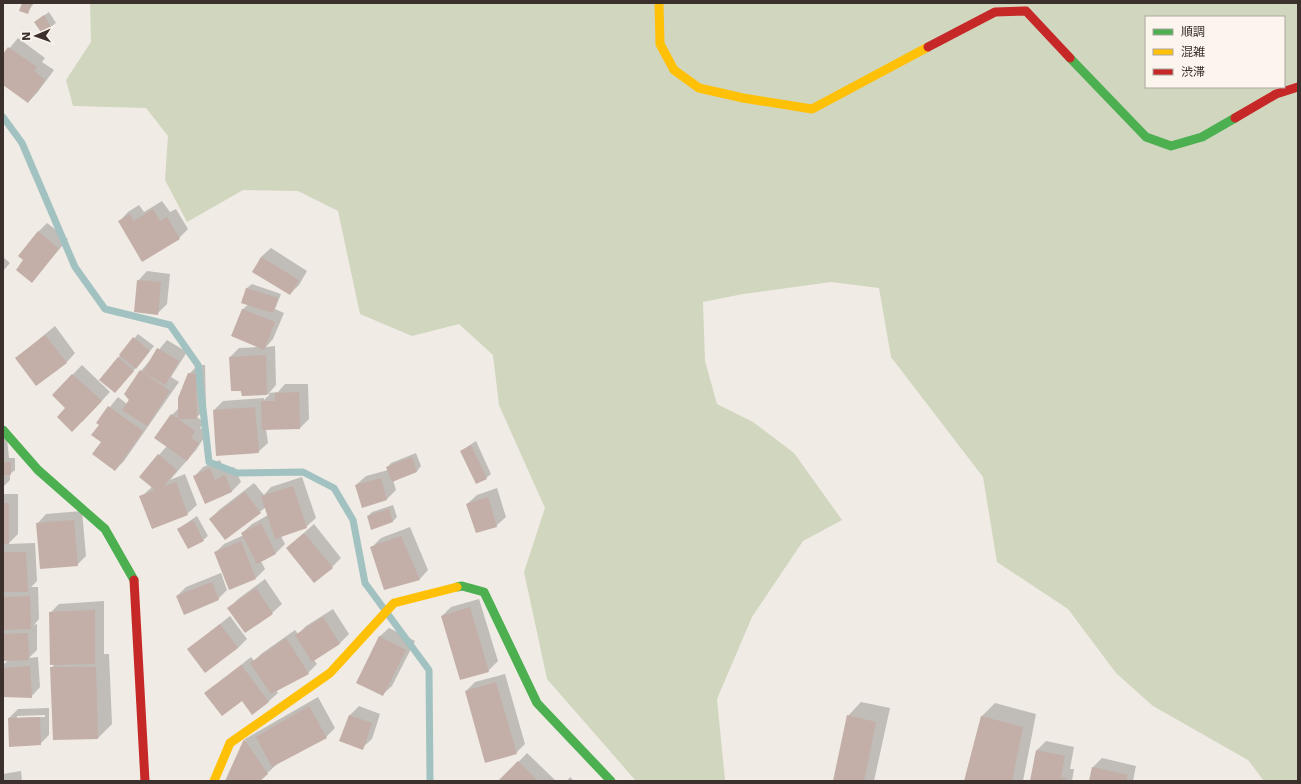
<svg xmlns="http://www.w3.org/2000/svg" width="1301" height="784" font-family="'DejaVu Sans','Noto Sans JP',sans-serif">
<style>
.green{fill:#d1d6bf;fill-rule:evenodd}
.shadow{fill:#0003;fill-rule:evenodd}
.lines{fill:none;stroke-linecap:round;stroke-linejoin:round}
.stream{stroke:#a1c2c1;stroke-width:7}
.building{fill:#c3afa7}
.fast{stroke:#4caf50;stroke-width:9}
.slow{stroke:#ffc107;stroke-width:9}
.jam{stroke:#c62828;stroke-width:9}
</style>
<rect width="100%" height="100%" fill="#f0ebe5"/>
<path class="green" d="M90 3H1298V781H1264L1248 760 1153 706 1116 673 1068 609 997 562 983 477 891 357 879 288 831 282 743 294 703 302 705 361 717 404 753 422 794 453 842 520 803 541 752 617 717 699 725 780 636 781 547 679 524 572 545 508 499 405 493 355 459 324 412 336 360 314 338 211 298 191 243 190 187 222 165 180 168 136 146 108 73 106 66 80 91 42ZM1146 17H1284V87H1146Z"/>
<g class="shadow">
<path d="M23 3H34L27 13Z"/>
<path d="M49 12 56 23 43 33 35 22Z"/>
<path d="M18 38 45 58 42 62 54 70 37 93 28 102 3 83V56Z"/>
<path d="M162 201 170 212 176 209 188 229 179 238 119 222 128 212 139 205 144 212Z"/>
<path d="M47 223 68 239 32 281 25 260 38 232Z"/>
<path d="M271 248 307 271 299 285 290 294 261 257Z"/>
<path d="M3 257 10 263 3 271Z"/>
<path d="M147 271 170 274 167 304 158 313 138 281Z"/>
<path d="M252 284 281 294 275 309 284 313 273 339 266 347 275 346 276 385 269 393 278 392 285 384H308L309 419 300 428 266 429 268 443 258 452 214 410 223 401 264 398V400L270 394 242 395 230 357 239 348 260 347 232 336 243 309 248 305 243 303 247 288Z"/>
<path d="M55 326 75 353 66 363 16 358Z"/>
<path d="M138 334 154 346 119 388 118 358Z"/>
<path d="M167 340 187 352 171 377 179 382 124 461 115 470 102 441 100 425 97 423 118 397 127 404 141 371Z"/>
<path d="M82 365 110 392 82 422 53 395Z"/>
<path d="M198 365H205L206 409 197 417 204 422 200 428 207 433 196 450 170 480 185 474 197 505 187 514 141 497 152 487 159 455 167 446 172 415 179 408 189 374Z"/>
<path d="M3 438H7L9 458H15V470L10 474V480L3 487Z"/>
<path d="M476 441 491 474 486 478 461 451Z"/>
<path d="M416 453 421 466 417 471 393 480 396 490 387 499 356 485 366 476 388 470 387 468 391 463Z"/>
<path d="M220 460 224 471 234 467 241 482 232 491 205 503 194 477 203 467Z"/>
<path d="M302 477 316 518 306 527 281 536 285 544 276 553 261 561 265 569 256 578 215 553 224 544 244 535 242 533 252 524 268 515 266 507 225 539 210 519 219 510 254 483 264 495 271 487Z"/>
<path d="M497 488 506 517 496 526 467 504 477 495Z"/>
<path d="M3 494H18V534L8 544 35 543 37 581 31 587H38L39 619 34 625 37 624V650L29 658 38 657 40 687 31 697 3 696V665L8 660H3Z"/>
<path d="M393 505 397 517 393 521 372 528 368 516 372 512Z"/>
<path d="M82 511 86 556 77 565 37 524 46 514Z"/>
<path d="M197 516 208 536 203 540 178 529Z"/>
<path d="M314 524 341 558 332 567 287 548Z"/>
<path d="M410 527 428 570 419 580 372 547 381 538Z"/>
<path d="M221 573 227 590 218 599 177 596 186 587Z"/>
<path d="M265 579 282 604 272 613 245 632 229 608 238 599Z"/>
<path d="M479 599 498 661 488 671 442 616 451 607Z"/>
<path d="M104 601V654H109L112 724 98 738 54 739 51 668 55 664 50 613 59 604Z"/>
<path d="M333 609 349 634 340 643 314 660 317 664 308 673 276 690 278 693 268 702 206 693 251 657 254 661 261 654 295 630 298 634 306 626Z"/>
<path d="M230 616 247 639 238 648 189 649Z"/>
<path d="M389 628 415 641 392 686 382 695 379 637Z"/>
<path d="M505 674 525 744 516 753 466 691 475 682Z"/>
<path d="M318 697 335 728 326 737 277 764 259 781 245 739Z"/>
<path d="M861 702 890 708 874 781H834L848 716Z"/>
<path d="M995 703 1036 714 1023 781H965L982 716Z"/>
<path d="M359 706 380 714 372 739 362 748 340 741 350 715Z"/>
<path d="M49 708V735L40 744 9 718 18 709ZM45 715V717L17 718V716Z"/>
<path d="M1046 741 1074 747 1070 769H1074L1072 781H1031L1037 750Z"/>
<path d="M527 753 556 781H500Z"/>
<path d="M1102 758 1136 766 1133 781H1090L1093 767Z"/>
<path d="M21 771 22 781H3V774Z"/>
<path d="M570 777 574 781H567Z"/>
</g>
<g class="lines">
<path class="stream" d="M3 117 22 143 75 267 105 309 170 325 198 365 209 462 237 473 303 472 334 488 353 520 365 583 429 670 430 781"/>
</g>
<g class="building">
<path d="M22 3H32L28 14 19 11Z"/>
<path d="M44 15 52 29 43 35 34 22Z"/>
<path d="M8 47 37 67 34 71 45 80 28 103 3 85V54Z"/>
<path d="M153 209 160 221 167 217 180 239 142 262 118 221 130 214 134 221Z"/>
<path d="M38 231 59 249 32 283 16 270 23 260 18 256Z"/>
<path d="M261 257 299 280 290 295 252 272Z"/>
<path d="M137 280 161 282 158 315 134 312Z"/>
<path d="M246 288 278 298 273 313 241 303Z"/>
<path d="M242 309 275 322 264 350 231 336Z"/>
<path d="M45 335 67 363 36 386 15 358Z"/>
<path d="M133 337 150 351 136 369 119 355Z"/>
<path d="M157 348 179 361 165 385 143 372Z"/>
<path d="M266 355 267 395 242 396 241 391H231L229 357Z"/>
<path d="M118 357 134 371 115 393 99 380Z"/>
<path d="M140 370 170 391 147 426 122 410 129 400 124 394Z"/>
<path d="M188 373 196 374 197 419H178V398Z"/>
<path d="M72 374 102 401 72 432 57 417 65 408 52 395Z"/>
<path d="M299 392 300 429 262 430 261 401H275V393Z"/>
<path d="M108 406 143 431 115 471 92 454 101 442 91 435 99 425 96 423Z"/>
<path d="M255 407 259 453 216 456 213 410Z"/>
<path d="M171 414 195 431 191 438 199 443 187 461 154 438Z"/>
<path d="M471 445 487 479 476 484 460 451Z"/>
<path d="M158 454 177 470 163 487 176 482 188 515 152 529 139 496 155 490 139 477Z"/>
<path d="M412 457 417 472 392 482 386 467Z"/>
<rect x="4" y="462" width="7" height="13"/>
<path d="M210 468 215 480 225 475 232 492 205 504 193 476Z"/>
<path d="M381 478 387 500 362 508 355 485Z"/>
<path d="M293 486 307 528 275 539 261 496Z"/>
<path d="M245 492 261 513 225 540 209 519Z"/>
<path d="M488 497 497 527 476 533 466 504Z"/>
<rect x="3" y="503" width="6" height="41"/>
<path d="M389 509 393 522 371 530 367 516Z"/>
<path d="M74 520 78 566 40 569 36 523Z"/>
<path d="M193 520 204 541 188 549 177 529Z"/>
<path d="M261 523 276 554 257 564 241 533Z"/>
<path d="M304 533 333 568 314 583 286 548Z"/>
<path d="M401 536 420 580 384 590 370 547Z"/>
<path d="M241 541 256 579 229 590 214 552Z"/>
<path d="M3 552H26L28 592H3Z"/>
<path d="M212 582 219 600 184 615 176 596Z"/>
<path d="M256 588 273 614 245 633 227 608Z"/>
<path d="M30 596 31 629 3 630V597Z"/>
<path d="M470 607 489 672 460 680 441 616Z"/>
<path d="M95 610V664L50 665 49 612Z"/>
<path d="M323 617 340 644 312 662 295 635Z"/>
<path d="M220 624 238 648 205 673 187 649Z"/>
<path d="M28 633 29 660 3 661V634Z"/>
<path d="M379 636 406 650 383 696 356 683Z"/>
<path d="M286 638 309 674 271 694 250 663Z"/>
<path d="M241 665 269 702 252 715 242 701 222 716 204 693Z"/>
<path d="M30 666 32 698 3 697V668Z"/>
<path d="M50 667H96L98 739 53 740Z"/>
<path d="M496 682 517 754 485 763 465 691Z"/>
<path d="M309 706 327 738 272 767 256 737Z"/>
<path d="M349 715 372 723 363 750 339 741Z"/>
<path d="M847 715 876 722 864 781H833Z"/>
<path d="M981 716 1023 727 1012 781H964Z"/>
<path d="M40 717 41 745 9 747 8 718Z"/>
<path d="M244 739 268 774 260 781H225Z"/>
<path d="M1036 750 1065 756 1061 777 1066 778 1065 781H1030Z"/>
<path d="M518 761 538 781H498Z"/>
<path d="M1092 767 1128 775 1126 781H1089Z"/>
</g>
<g class="lines">
<g class="fast">
<path d="M1070 58 1146 137 1171 146 1202 137 1235 118"/>
<path d="M3 430 38 470 105 529 134 580"/>
<path d="M457 587 462 586 484 592 537 703 611 781"/>
</g>
<g class="slow">
<path d="M659 3 660 44 674 70 699 88 743 98 812 109 928 47"/>
<path d="M214 781 230 743 330 673 394 603 457 587"/>
</g>
<g class="jam">
<path d="M928 47 995 12 1026 11 1070 58"/>
<path d="M1235 118 1276 94 1298 87"/>
<path d="M134 580 145 781"/>
</g>
</g>
<rect width="1301" height="784" fill="none" stroke="#3b302b" stroke-width="8"/>
<rect x="1145" y="16" width="140" height="72" fill="#fbf5ee" stroke="#aea6a0"/>
<rect x="1153" y="29" width="20" height="6" fill="#4caf50" stroke="#aea6a0"/>
<text x="1181" y="36" font-size="12" fill="#3b302b">順調</text>
<rect x="1153" y="49" width="20" height="6" fill="#ffc107" stroke="#aea6a0"/>
<text x="1181" y="56" font-size="12" fill="#3b302b">混雑</text>
<rect x="1153" y="69" width="20" height="6" fill="#c62828" stroke="#aea6a0"/>
<text x="1181" y="76" font-size="12" fill="#3b302b">渋滞</text>
<g transform="translate(36 36) rotate(268)" stroke="#fbf5ee" stroke-width="3" paint-order="stroke">
<path d="M0-3L7 15L0 10L-7 15Z" fill="#3b302b"/>
<text y="-6" font-size="11" font-weight="bold" text-anchor="middle" fill="#3b302b">N</text>
</g>
</svg>
